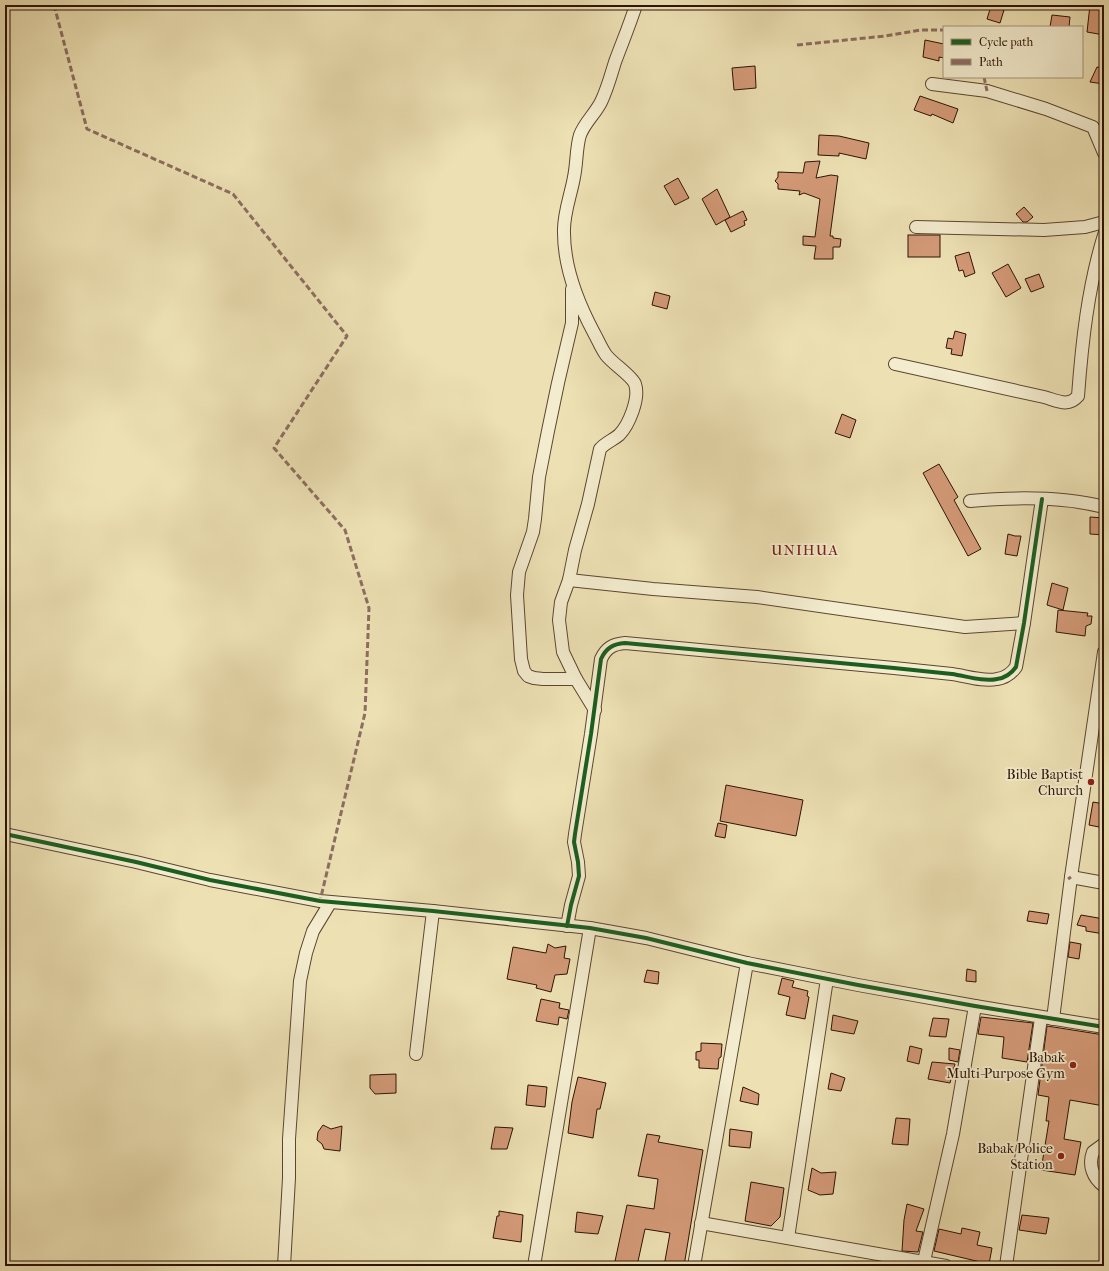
<svg xmlns="http://www.w3.org/2000/svg" width="1109" height="1271" font-family="'IM FELL French Canon',serif">
<style>
.building{fill:#d49a78;stroke:#2d1304}
.lines{fill:none;stroke-linecap:round;stroke-linejoin:round}
.minor-casing{stroke:#5d4630;stroke-width:14}
.minor{stroke:#f3ecce;stroke-width:12}
.quiet{stroke:#8d6e63;stroke-width:3;stroke-dasharray:6 3;stroke-linecap:butt}
.cycleway-casing{stroke:#f3ecce;stroke-width:6}
.cycleway{stroke:#1b5e20;stroke-width:4}
.poi-dot{fill:#8f2418;stroke:#f3ecce;stroke-width:1.5}
.labels{text-anchor:middle;dominant-baseline:central;stroke-width:3.5;stroke-linejoin:round;paint-order:stroke}
.poi-label{font-size:14px;fill:#2d1304;stroke:#f3ecce;text-anchor:end}
.neighbourhood-label{font-size:15px;letter-spacing:1px;fill:#7a1f14;stroke:#f3ecce}
</style>
<rect width="100%" height="100%" fill="#ede1b4"/>
<filter id="stains"><feTurbulence type="fractalNoise" baseFrequency=".005" numOctaves="4"/><feColorMatrix values="0 0 0 0 .2 0 0 0 0 .09 0 0 0 0 .02 0 0 0 .5 -.17"/></filter>
<radialGradient id="worn" r=".72"><stop offset=".6" stop-color="#630" stop-opacity="0"/><stop offset="1" stop-color="#630" stop-opacity=".3"/></radialGradient>
<g class="building">
<path d="M1090 5H1104V35L1087 32Z"/>
<path d="M991 6 1004 10 1000 23 987 19Z"/>
<path d="M1052 15 1070 17 1069 27H1050Z"/>
<path d="M925 40 944 44V58L939 57V61L923 57Z"/>
<path d="M755 66 756 88 734 90 732 68Z"/>
<path d="M1097 67 1104 68V84L1090 82Z"/>
<path d="M920 96 958 109 953 123 932 114 931 116 914 110Z"/>
<path d="M819 135 839 136 869 143 866 159 839 153V156L818 155Z"/>
<path d="M820 161 816 178 831 175 838 176 830 236H833V238L841 239 840 247H833V259H814L816 246 803 245V236L815 237 820 199 804 193 799 195 800 191 778 189V184L775 181 778 177V172L803 173 805 162Z"/>
<path d="M678 178 689 198 675 205 664 186Z"/>
<path d="M717 189 730 217 716 225 702 199Z"/>
<path d="M1024 207 1033 217 1027 222H1023L1016 214Z"/>
<path d="M743 211 747 220 744 221 745 225 731 232 725 220Z"/>
<rect x="908" y="235" width="32" height="22"/>
<path d="M969 252 975 273 965 277 963 270 959 271 955 256Z"/>
<path d="M1008 264 1021 288 1006 297 992 273Z"/>
<path d="M1039 274 1044 287 1031 292 1025 279Z"/>
<path d="M655 292 670 296 667 309 652 305Z"/>
<path d="M955 331 966 334 962 356 951 354 952 349 946 348 948 338 953 339Z"/>
<path d="M842 414 856 420 850 438 835 433Z"/>
<path d="M939 464 958 497 954 500 981 549 968 556 923 473Z"/>
<path d="M1090 517 1104 518V535L1090 534Z"/>
<path d="M1008 534 1015 536H1021L1017 556 1005 554Z"/>
<path d="M1052 583 1068 588 1063 610 1047 605Z"/>
<path d="M1058 610 1088 613 1087 616H1092L1091 624 1086 626 1085 636 1056 632Z"/>
<path d="M726 785 803 800 796 836 720 821Z"/>
<path d="M1093 802 1104 804V828L1089 825Z"/>
<path d="M718 823 727 825 725 838 715 836Z"/>
<path d="M1029 911 1049 914 1047 924 1027 921Z"/>
<path d="M1081 915 1104 919V934L1086 931V927L1077 925Z"/>
<path d="M1070 942 1081 944 1079 959 1068 957Z"/>
<path d="M548 944 555 948 566 946 564 958 570 959 567 974 555 975 551 992 536 988 537 985 507 979 513 947 546 953Z"/>
<path d="M967 969 976 971V982L966 981Z"/>
<path d="M647 970 659 972 658 984 644 982Z"/>
<path d="M782 978 794 981 792 987 808 991 807 996 809 997 805 1019 786 1015 790 997 778 994Z"/>
<path d="M541 999 560 1003 559 1008 569 1010 567 1019 559 1017 558 1025 536 1021Z"/>
<path d="M833 1015 858 1021 854 1034 831 1030Z"/>
<path d="M981 1017 1033 1023 1027 1062 1002 1058 1004 1037 978 1034Z"/>
<path d="M933 1018 949 1019 946 1037 929 1036Z"/>
<path d="M1047 1026 1104 1035V1106L1070 1100 1064 1139 1081 1142 1075 1175 1041 1170 1049 1121H1046L1049 1097 1038 1095Z"/>
<path d="M701 1043 722 1044 721 1057 719 1058 718 1069 699 1068V1060H696V1052L701 1051Z"/>
<path d="M910 1046 922 1049 919 1064 907 1061Z"/>
<path d="M949 1048 960 1050 958 1062 949 1060Z"/>
<path d="M932 1062 955 1064 950 1083 928 1079Z"/>
<path d="M831 1073 845 1078 841 1091 828 1089Z"/>
<path d="M396 1074V1093L375 1094 370 1088V1075Z"/>
<path d="M578 1077 606 1083 600 1109H597L593 1138 568 1133 572 1102Z"/>
<path d="M528 1085 547 1087 545 1107 526 1105Z"/>
<path d="M743 1087 759 1094 758 1105 740 1101Z"/>
<path d="M896 1118 910 1119 908 1145 892 1144Z"/>
<path d="M323 1125 331 1129 342 1126 340 1151 324 1149 322 1144 317 1140 318 1132Z"/>
<path d="M495 1127 513 1128 507 1149H491Z"/>
<path d="M730 1129 752 1132 750 1148 729 1146Z"/>
<path d="M647 1134 660 1136 658 1142 703 1150 684 1266H664L670 1233 645 1229 637 1266H614L627 1205 654 1209 658 1179 638 1176Z"/>
<path d="M812 1168 821 1173 836 1172 833 1194 820 1195 808 1190Z"/>
<path d="M751 1182 784 1188 780 1217 771 1226 745 1221Z"/>
<path d="M907 1204 924 1209 916 1231 923 1232 918 1252 902 1251 904 1220Z"/>
<path d="M499 1211 523 1215 521 1242 493 1238 497 1216H499Z"/>
<path d="M577 1212 603 1216 598 1234 575 1232Z"/>
<path d="M1022 1215 1049 1218 1046 1234 1019 1230Z"/>
<path d="M962 1228 980 1232 977 1245 992 1248 989 1264 934 1251 939 1229 961 1234Z"/>
</g>
<g class="lines">
<g class="minor-casing">
<g id="minor">
<path d="M932 84 987 91 1046 109 1093 127 1104 153"/>
<path d="M916 227 1044 230 1085 227 1104 222"/>
<path d="M572 289V323L558 383 548 431 539 477 535 519 533 532 519 572 517 595 521 659 524 671 528 676 534 678 543 679H576"/>
<path d="M895 364 1044 397C1056 400 1068 408 1078 396 1082 342 1088 287 1104 235"/>
<path d="M970 501C1014 497 1061 496 1104 507"/>
<path d="M569 580 653 589 757 597 965 627 1024 623"/>
<path d="M595 710 576 679 563 652 559 620 561 602 569 580 575 550 588 504 600 449C605 443 613 440 619 435 629 425 640 398 635 384 632 376 613 364 606 355 601 348 598 340 594 333 578 303 564 269 564 233 563 214 571 195 574 177 577 163 576 148 580 135 585 122 595 114 601 102 607 90 611 75 615 62 622 43 630 24 636 5"/>
<path d="M5 834 136 862 210 880 320 901 433 911 590 928 646 938 747 963 858 985 975 1006 1104 1027"/>
<path d="M1071 877 1104 883"/>
<path d="M567 926 571 905 579 876 578 862 574 842 575 834 591 734 601 659C606 648 613 644 625 643 715 652 805 659 894 668 913 670 933 672 952 674 966 676 983 682 997 679 1005 678 1011 674 1016 667L1024 623 1042 499"/>
<path d="M1053 1019 1071 877 1104 652"/>
<path d="M416 1054 433 911"/>
<path d="M1104 1144 1093 1152C1088 1165 1093 1178 1104 1186"/>
<path d="M701 1223 946 1266"/>
<path d="M788 1238 827 979"/>
<path d="M924 1261 953 1134 975 1006"/>
<path d="M284 1266 289 1178V1139L300 981 306 953 313 931 330 903"/>
<path d="M534 1266 590 928"/>
<path d="M694 1266 747 963"/>
<path d="M1006 1266 1041 1018"/>
</g>
</g>
<use href="#minor" class="minor"/>
<g class="quiet">
<path d="M54 5 87 129 233 194 347 336 274 448 345 530 369 608 365 713 320 901"/>
<path d="M797 45 885 36 921 30H944"/>
<path d="M984 77 987 91"/>
<path d="M1068 879 1071 877"/>
</g>
<g class="cycleway-casing">
<g id="cycleway">
<path d="M5 834 136 862 210 880 320 901 433 911 590 928 646 938 747 963 858 985 975 1006 1104 1027"/>
<path d="M567 926 571 905 579 876 578 862 574 842 575 834 591 734 601 659C606 648 613 644 625 643 715 652 805 659 894 668 913 670 933 672 952 674 966 676 983 682 997 679 1005 678 1011 674 1016 667L1024 623 1042 499"/>
</g>
</g>
<use href="#cycleway" class="cycleway"/>
</g>
<g class="poi-dot">
<circle cx="1091" cy="782" r="4"/>
<circle cx="1073" cy="1065" r="4"/>
<circle cx="1061" cy="1156" r="4"/>
</g>
<g class="labels">
<g class="poi-label">
<text x="1083" y="774">Bible Baptist<tspan x="1083" dy="16">Church</tspan></text>
<text x="1065" y="1057">Babak<tspan x="1065" dy="16">Multi-Purpose Gym</tspan></text>
<text x="1053" y="1148">Babak Police<tspan x="1053" dy="16">Station</tspan></text>
</g>
<g class="neighbourhood-label">
<text x="805" y="550">UNIHUA</text>
</g>
</g>
<rect width="1109" height="1271" fill="none" stroke="#ede1b4" stroke-width="20"/>
<rect x="6" y="6" width="1097" height="1259" fill="none" stroke="#2d1304" stroke-width="2"/>
<rect x="10" y="10" width="1089" height="1251" fill="none" stroke="#2d1304"/>
<rect x="943" y="26" width="140" height="52" fill="#f3ecce" stroke="#a4957d"/>
<rect x="951" y="39" width="20" height="6" fill="#1b5e20" stroke="#a4957d"/>
<text x="979" y="46" font-size="12" fill="#2d1304">Cycle path</text>
<rect x="951" y="59" width="20" height="6" fill="#8d6e63" stroke="#a4957d"/>
<text x="979" y="66" font-size="12" fill="#2d1304">Path</text>
<rect width="100%" height="100%" filter="url(#stains)"/>
<rect width="100%" height="100%" fill="url(#worn)"/>
</svg>
